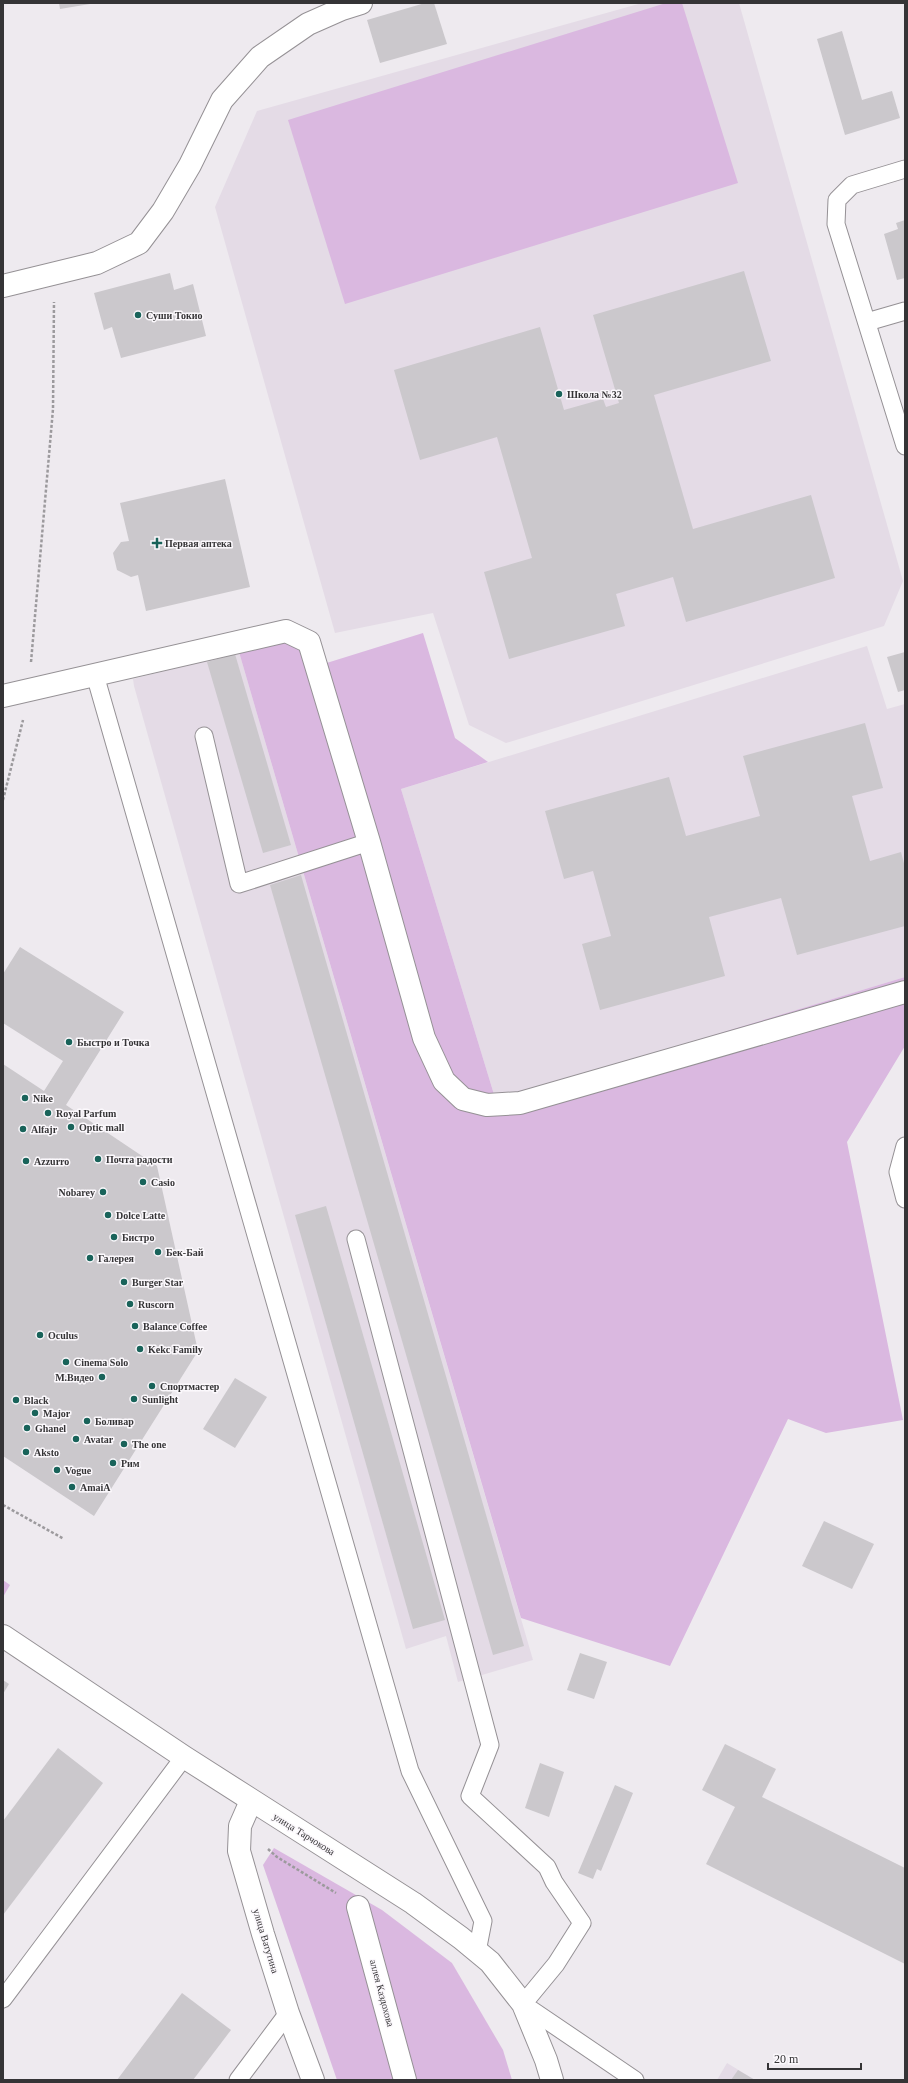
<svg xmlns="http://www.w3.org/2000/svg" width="908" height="2083" font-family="Georgia,serif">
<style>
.built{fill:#e4dbe6}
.green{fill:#dab8e0}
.building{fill:#cbc8cc}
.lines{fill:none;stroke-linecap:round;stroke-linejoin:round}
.lane-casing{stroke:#959195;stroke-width:19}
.street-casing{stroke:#959195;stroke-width:24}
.secondary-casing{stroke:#959195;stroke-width:24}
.path{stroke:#9c9a9d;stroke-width:2.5;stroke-dasharray:3 2;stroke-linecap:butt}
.lane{stroke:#fff;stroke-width:17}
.street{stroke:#fff;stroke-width:22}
.secondary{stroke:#fff;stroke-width:22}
.poi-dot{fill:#19635a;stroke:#fbf8fc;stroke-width:1.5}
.labels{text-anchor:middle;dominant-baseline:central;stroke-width:3;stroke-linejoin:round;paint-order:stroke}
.poi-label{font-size:10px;font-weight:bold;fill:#353436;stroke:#fbf8fc;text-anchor:start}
.street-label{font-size:10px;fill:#353436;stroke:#fbf8fc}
</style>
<rect width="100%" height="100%" fill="#eeeaef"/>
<g class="built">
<path d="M642 3H739L903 581 884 626 506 743 469 725 433 613 335 633 215 207 257 111Z"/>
<path d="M867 646 887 709 905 704V977L496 1101 401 789Z"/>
<path d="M239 652 533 1660 458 1682 446 1636 406 1649 134 686 133 679Z"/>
<path d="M727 2063 755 2080H717Z"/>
</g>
<g class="green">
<path d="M666 3H682L738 183 345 304 288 120Z"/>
<path d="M286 631 317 666 423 633 455 738 488 762 401 789 496 1101 905 977V1046L847 1142 903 1420 826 1433 788 1419 670 1666 521 1618 239 652Z"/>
<path d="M3 1580 10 1585 3 1597Z"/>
<path d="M274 1848 382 1910 452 1963 503 2050 512 2080H337L263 1865Z"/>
</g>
<g class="building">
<path d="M59 3H90V4L60 9Z"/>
<path d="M425 3H434L447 44 380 63 367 20Z"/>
<path d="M842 31 862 100 892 91 900 118 845 135 817 39Z"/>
<path d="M905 220V278L897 280 884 234 898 229 896 223Z"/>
<path d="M744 271 771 361 654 395 693 529 811 495 835 578 686 622 673 577 616 594 625 626 509 659 484 572 532 558 497 437 420 460 394 370 540 327 564 410 603 399 606 407 619 403 593 315Z"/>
<path d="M170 273 174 290 193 284 206 336 121 358 112 327 104 330 94 293Z"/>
<path d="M225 479 250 587 146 611 138 575 131 577 117 570 113 553 121 542 129 541 120 503Z"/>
<path d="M905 652V690L898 692 887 657Z"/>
<path d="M235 654 291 845 263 853 207 662Z"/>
<path d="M865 723 883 788 852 796 870 861 901 852 905 867V926L797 955 781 898 709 917 725 976 600 1010 582 944 611 936 593 871 564 879 545 811 669 777 686 836 760 816 743 756Z"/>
<path d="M301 875 524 1646 493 1655 270 885Z"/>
<path d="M20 947 124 1012 66 1105 157 1166 198 1351 94 1516 3 1456V1064L44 1091 63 1061 3 1023V974Z"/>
<path d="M326 1206 445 1620 413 1629 295 1215Z"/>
<path d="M235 1378 267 1397 235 1448 203 1429Z"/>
<path d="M824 1521 874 1544 852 1589 802 1566Z"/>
<path d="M580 1653 607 1662 594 1699 567 1690Z"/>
<path d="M3 1680 9 1684 3 1694Z"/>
<path d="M725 1744 776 1769 762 1797 905 1868V1964L706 1864 735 1807 702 1790Z"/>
<path d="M58 1748 103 1783 3 1915V1821Z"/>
<path d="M540 1763 564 1772 549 1817 525 1808Z"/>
<path d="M615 1785 633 1793 601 1871 597 1869 593 1879 578 1873Z"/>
<path d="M182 1993 231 2030 193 2080H117Z"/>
<path d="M738 2070 755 2080H731Z"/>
</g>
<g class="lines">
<g class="lane-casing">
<g id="lane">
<path d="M905 169 852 185 837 200 836 224 905 446"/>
<path d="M867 322 905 311"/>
<path d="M95 675 410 1771 483 1921 477 1952"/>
<path d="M204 736 239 884 369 842"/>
<path d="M905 1146 898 1172 905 1199"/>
<path d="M356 1239 490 1745 470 1796 547 1867 554 1882 582 1923 556 1964 523 2004 635 2080"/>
<path d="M3 1999 184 1757"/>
<path d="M238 2080 288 2013"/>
</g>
</g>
<g class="street-casing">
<g id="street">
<path d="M3 286 97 263 139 243 163 211 190 165 222 100 260 57 308 24 342 9 361 3"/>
<path d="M3 696 286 631 309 642 369 842 424 1038 444 1081 463 1099 487 1105 520 1103 905 992"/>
<path d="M251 1801 240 1826 239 1851 263 1934 288 2013 313 2080"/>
<path d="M358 1907 405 2080"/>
</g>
</g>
<g class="secondary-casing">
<path id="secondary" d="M3 1636 184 1757 413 1903 461 1938 490 1962 523 2004 546 2060 552 2080"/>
</g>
<g class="path">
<path d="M31 662 53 409 54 302"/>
<path d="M3 800 23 720"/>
<path d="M3 1505 64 1539"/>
<path d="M268 1849 277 1857 336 1893"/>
</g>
<use href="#lane" class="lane"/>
<use href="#street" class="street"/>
<use href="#secondary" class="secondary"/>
</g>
<g class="poi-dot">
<circle cx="138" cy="315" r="4"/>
<circle cx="559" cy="394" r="4"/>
<path d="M155 537h4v4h4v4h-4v4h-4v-4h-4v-4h4z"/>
<circle cx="69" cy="1042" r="4"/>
<circle cx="25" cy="1098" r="4"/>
<circle cx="48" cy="1113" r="4"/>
<circle cx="71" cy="1127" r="4"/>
<circle cx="23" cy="1129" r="4"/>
<circle cx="98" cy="1159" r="4"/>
<circle cx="26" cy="1161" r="4"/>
<circle cx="143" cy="1182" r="4"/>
<circle cx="103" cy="1192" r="4"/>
<circle cx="108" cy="1215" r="4"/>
<circle cx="114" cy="1237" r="4"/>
<circle cx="158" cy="1252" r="4"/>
<circle cx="90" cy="1258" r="4"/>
<circle cx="124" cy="1282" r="4"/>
<circle cx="130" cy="1304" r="4"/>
<circle cx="135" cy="1326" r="4"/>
<circle cx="40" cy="1335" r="4"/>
<circle cx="140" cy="1349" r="4"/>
<circle cx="66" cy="1362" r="4"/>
<circle cx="102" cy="1377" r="4"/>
<circle cx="152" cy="1386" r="4"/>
<circle cx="134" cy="1399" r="4"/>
<circle cx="16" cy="1400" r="4"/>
<circle cx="35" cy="1413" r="4"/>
<circle cx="87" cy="1421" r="4"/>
<circle cx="27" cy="1428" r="4"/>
<circle cx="76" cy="1439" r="4"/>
<circle cx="124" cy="1444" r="4"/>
<circle cx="26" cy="1452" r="4"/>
<circle cx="113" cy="1463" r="4"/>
<circle cx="57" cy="1470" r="4"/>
<circle cx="72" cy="1487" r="4"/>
</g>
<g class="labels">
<g class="poi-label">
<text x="146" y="315">Суши Токио</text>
<text x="567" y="394">Школа №32</text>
<text x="165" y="543">Первая аптека</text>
<text x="77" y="1042">Быстро и Точка</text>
<text x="33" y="1098">Nike</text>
<text x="56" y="1113">Royal Parfum</text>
<text x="79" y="1127">Optic mall</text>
<text x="31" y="1129">Alfajr</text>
<text x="106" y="1159">Почта радости</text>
<text x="34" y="1161">Azzurro</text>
<text x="151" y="1182">Casio</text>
<text x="95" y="1192" text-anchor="end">Nobarey</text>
<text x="116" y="1215">Dolce Latte</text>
<text x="122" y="1237">Бистро</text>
<text x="166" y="1252">Бек-Бай</text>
<text x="98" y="1258">Галерея</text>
<text x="132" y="1282">Burger Star</text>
<text x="138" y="1304">Ruscorn</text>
<text x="143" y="1326">Balance Coffee</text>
<text x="48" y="1335">Oculus</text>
<text x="148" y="1349">Kekc Family</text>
<text x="74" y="1362">Cinema Solo</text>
<text x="94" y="1377" text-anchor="end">М.Видео</text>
<text x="160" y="1386">Спортмастер</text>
<text x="142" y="1399">Sunlight</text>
<text x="24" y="1400">Black</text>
<text x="43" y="1413">Major</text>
<text x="95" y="1421">Боливар</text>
<text x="35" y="1428">Ghanel</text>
<text x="84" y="1439">Avatar</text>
<text x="132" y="1444">The one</text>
<text x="34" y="1452">Aksto</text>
<text x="121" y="1463">Рим</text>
<text x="65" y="1470">Vogue</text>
<text x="80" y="1487">AmaiA</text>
</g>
<g class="street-label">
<text transform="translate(304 1834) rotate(32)">улица Тарчокова</text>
<text transform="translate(266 1941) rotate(73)">улица Ватутина</text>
<text transform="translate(382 1993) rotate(75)">аллея Каздохова</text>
</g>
</g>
<rect width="908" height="2083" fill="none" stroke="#353436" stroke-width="8"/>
<path d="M768 2063v6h93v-6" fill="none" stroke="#353436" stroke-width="2"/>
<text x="774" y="2063" font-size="12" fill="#353436" stroke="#fbf8fc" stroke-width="3" paint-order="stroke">20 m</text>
</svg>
